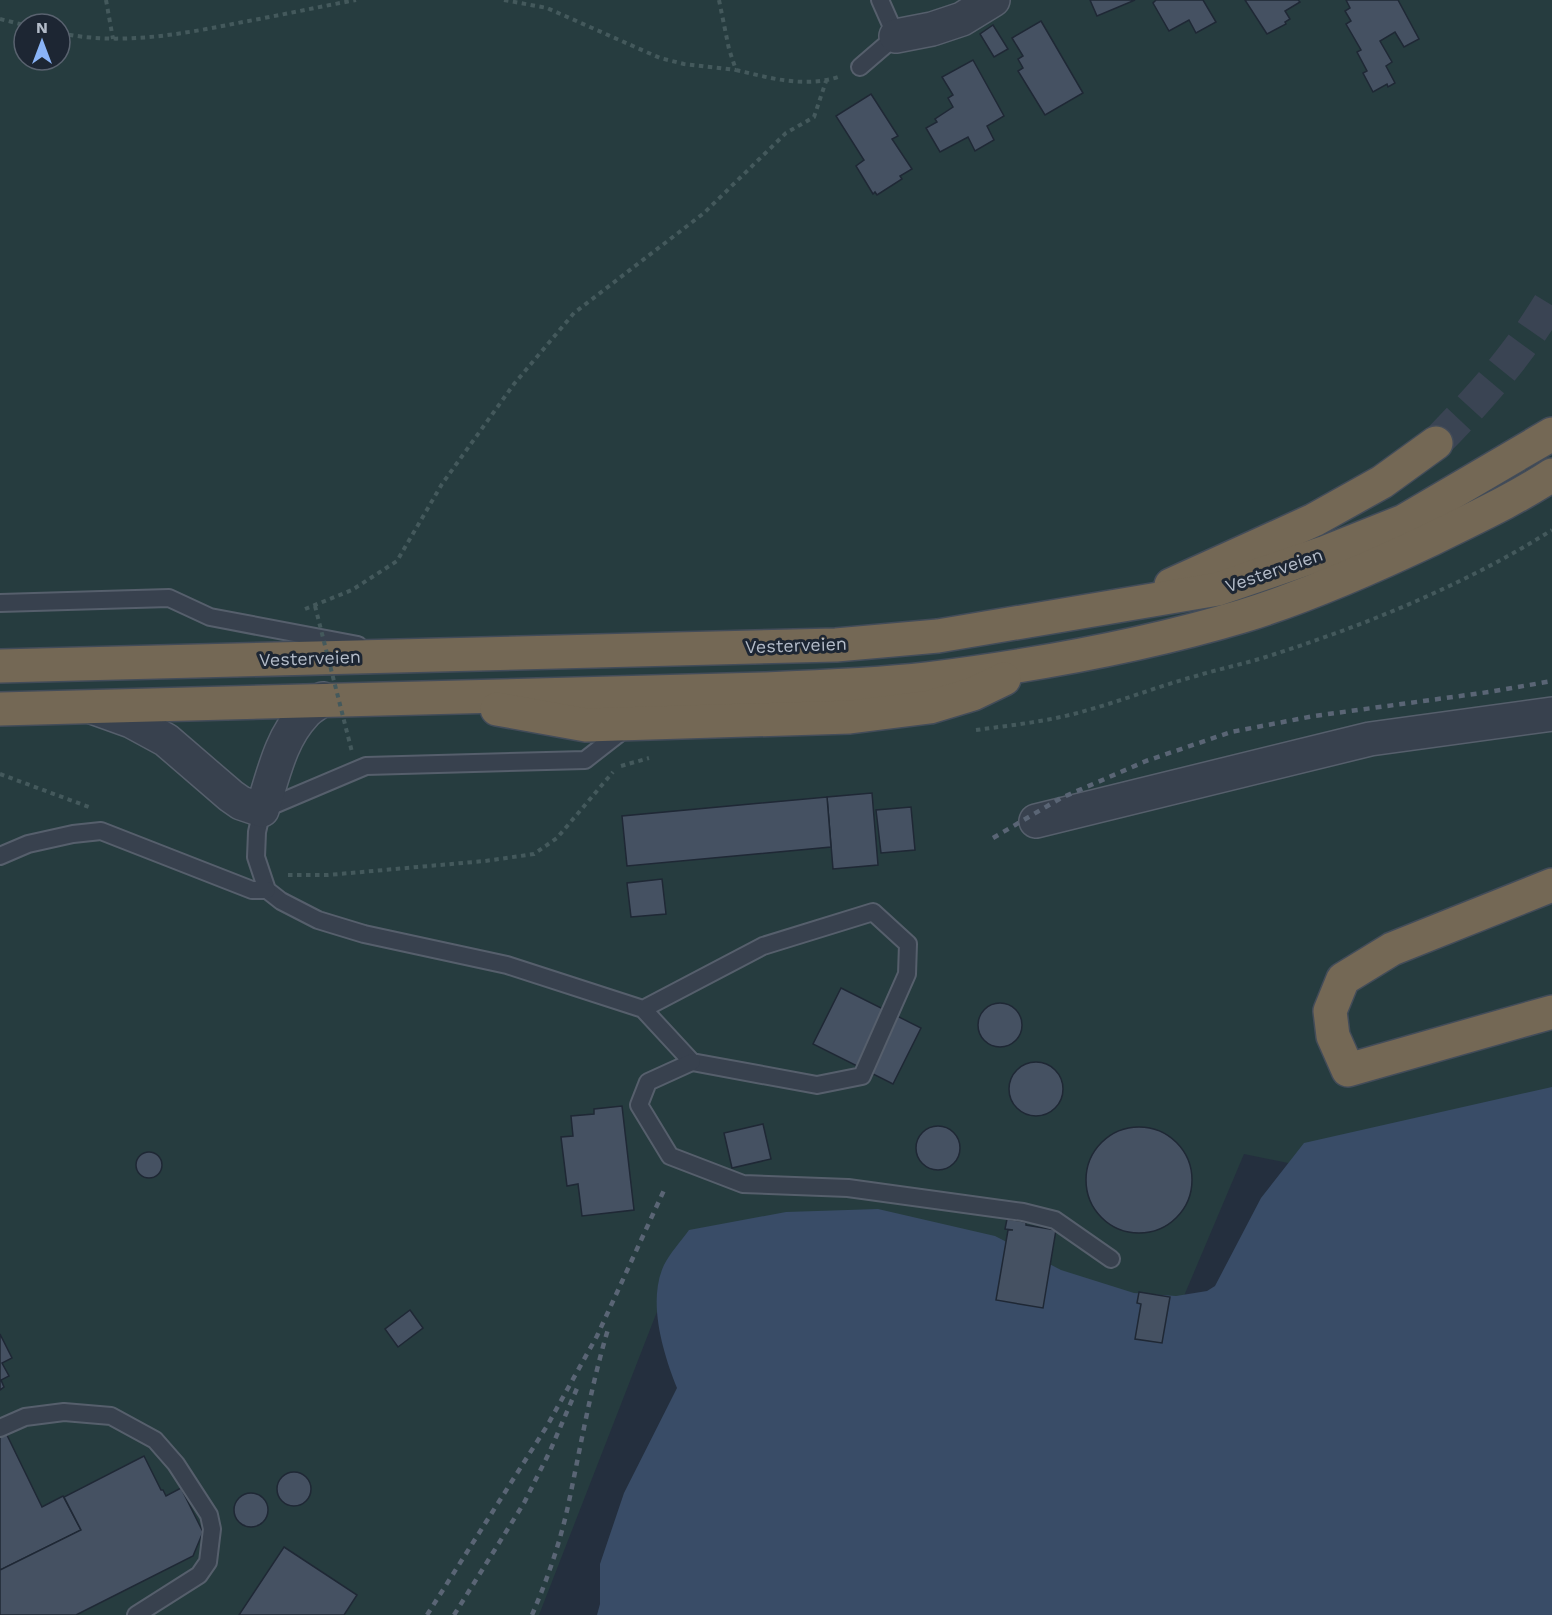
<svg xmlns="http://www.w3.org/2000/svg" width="1552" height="1615" font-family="'Work Sans',sans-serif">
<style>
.green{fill:#263c3f;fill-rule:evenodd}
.water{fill:#394c67}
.building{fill:#455162;stroke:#1f2835;stroke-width:1.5}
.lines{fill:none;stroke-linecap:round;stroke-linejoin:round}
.highway-tunnel{stroke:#3a4453;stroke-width:33;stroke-dasharray:33 16;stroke-linecap:butt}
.lane-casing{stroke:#565f6c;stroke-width:20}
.street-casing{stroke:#565f6c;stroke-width:36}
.highway-casing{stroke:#434c59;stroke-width:36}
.path{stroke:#44595c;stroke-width:4;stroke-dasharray:4.5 4.5;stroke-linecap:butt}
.lane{stroke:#38414e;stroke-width:16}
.street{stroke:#38414e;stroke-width:33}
.highway{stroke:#746855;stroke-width:33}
.rail{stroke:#5a6575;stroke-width:4.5;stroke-dasharray:6 6;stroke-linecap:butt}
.path-bridge{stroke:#44595c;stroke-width:4;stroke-dasharray:4.5 4.5;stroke-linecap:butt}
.labels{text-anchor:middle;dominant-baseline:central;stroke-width:6;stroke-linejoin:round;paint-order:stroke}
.street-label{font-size:18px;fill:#b4bcc9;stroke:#1d2633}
</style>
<rect width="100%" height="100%" fill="#242f3e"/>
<path class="green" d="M0 0H1552V1117L1312 1168 1244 1154 1170 1329 679 1255 539 1615H0ZM24 24H60V60H24Z"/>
<path class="water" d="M1552 1087V1615H597L600 1604V1564L624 1493 677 1388C663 1353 647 1301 664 1265 670 1253 681 1241 689 1230L786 1212 878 1209 995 1236 1061 1270 1134 1293 1176 1296 1207 1291 1215 1286 1261 1198 1304 1143Z"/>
<g class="building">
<path d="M1090 0H1135L1097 16Z"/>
<path d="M1156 0H1203L1216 22 1196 33 1189 20 1169 31 1153 3Z"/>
<path d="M1245 0H1298L1300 2 1285 11 1290 19 1285 22 1286 24 1267 34Z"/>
<path d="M1346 0H1398L1419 39 1404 47 1395 32 1380 41 1392 62 1386 66 1395 83 1388 87 1387 84 1373 92 1363 73 1367 71 1357 52 1361 50 1346 24 1351 21 1345 11 1350 8Z"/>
<path d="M1041 21 1083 93 1045 115 1018 71 1023 68 1018 59 1023 56 1012 38Z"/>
<path d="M993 25 1008 49 994 57 980 34Z"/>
<path d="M973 60 1004 116 987 126 994 140 975 151 968 137 940 152 926 128 937 122 935 119 953 107 948 98 953 95 942 77Z"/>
<path d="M871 94 898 136 892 139 912 169 900 176 902 179 877 195 875 192 873 194 856 166 864 160 836 116Z"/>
<path d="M872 793 878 865 833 869 827 797Z"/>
<path d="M827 797 831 847 627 866 622 816Z"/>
<path d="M911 807 915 850 881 853 876 810Z"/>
<path d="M662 879 666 914 631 917 627 883Z"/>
<path d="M841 988 921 1028 893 1084 813 1044Z"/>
<circle cx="1000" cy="1025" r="22"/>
<circle cx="1036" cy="1089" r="27"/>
<path d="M622 1106 634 1210 582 1216 578 1184 567 1186 561 1137 573 1136 571 1116 594 1114V1109Z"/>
<path d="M763 1124 771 1159 732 1168 724 1133Z"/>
<circle cx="938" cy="1148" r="22"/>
<circle cx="1139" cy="1180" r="53"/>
<circle cx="149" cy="1165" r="13"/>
<path d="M1007 1219 1026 1222V1225L1056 1230 1043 1308 996 1300 1008 1230H1013L1005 1229Z"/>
<path d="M1139 1292 1170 1297 1162 1343 1135 1339 1141 1304 1137 1303Z"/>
<path d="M410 1310 423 1328 398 1347 385 1329Z"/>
<path d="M0 1334 12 1358 2 1363 9 1376 1 1380 4 1387 0 1390Z"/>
<path d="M4 1429 42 1507 63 1496 81 1530 0 1570V1431Z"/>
<path d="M144 1456 161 1490H163L166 1496 181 1488 203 1532 193 1556 76 1615H0V1570L81 1530 64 1497Z"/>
<circle cx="294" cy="1489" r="17"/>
<circle cx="251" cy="1510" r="17"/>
<path d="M284 1547 357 1595 344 1615H239Z"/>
</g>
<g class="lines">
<path class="highway-tunnel" d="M1436 443C1480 398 1520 353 1552 299"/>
<g class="lane-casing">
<g id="lane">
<path d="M860 67 896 36 880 0"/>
<path d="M0 603 169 598 210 617 358 645"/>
<path d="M626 728 585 760 366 766 262 810 257 832 256 857 267 890 281 901 318 920 364 934 507 965 643 1009 692 1062 817 1085 862 1076 907 974 908 944 873 912 763 946 643 1009"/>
<path d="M0 856 28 844 73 834 101 831 252 890H267"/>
<path d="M692 1062 648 1082 639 1105 670 1156 743 1184 848 1188 1023 1212 1055 1220 1111 1259"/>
<path d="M0 1428 25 1417 64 1412 111 1416 155 1440 176 1464 209 1515 212 1529 208 1562 199 1575 136 1615"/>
</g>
</g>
<g class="street-casing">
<g id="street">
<path d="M896 36 932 29 962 19 993 0"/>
<path d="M92 707 131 721 166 740 231 796 241 803 262 810C273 777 280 739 304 714 309 708 317 704 323 699"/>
<path d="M1036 821 1370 739 1552 714"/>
</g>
</g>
<g class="highway-casing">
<g id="highway">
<path d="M1171 585 1314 520 1382 482 1436 443"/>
<path d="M0 666 836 645 938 636 1218 589 1326 552 1404 521 1552 434"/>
<path d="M0 709 764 689C818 687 873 685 927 679 1030 666 1143 646 1243 616 1308 596 1371 568 1432 539 1472 519 1514 500 1552 475"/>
<path d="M497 709 586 725 850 717 930 707 973 694 1004 679"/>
<path d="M1552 885 1392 949 1343 979 1330 1011 1333 1036 1348 1070 1552 1012"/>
</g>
</g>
<g class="path">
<path d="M106 0 113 39"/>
<path d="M504 0 547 8 660 58 684 64 736 70"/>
<path d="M719 0 729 49 736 70C770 78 804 88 838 77"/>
<path d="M0 19 24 25"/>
<path d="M60 33C121 46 182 34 243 22 281 15 318 7 356 0"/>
<path d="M305 609 352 590 397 561 442 484 514 384 574 313 704 213 786 133 814 117 826 81"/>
<path d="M976 730C1013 725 1052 721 1088 710 1124 700 1159 686 1196 676 1222 668 1249 663 1275 654 1371 623 1466 584 1552 530"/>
<path d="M621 766 649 758"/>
<path d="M0 774 89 807"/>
<path d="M288 875H328L485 861 534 854 557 838 613 772"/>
</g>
<use href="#lane" class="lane"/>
<use href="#street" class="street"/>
<use href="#highway" class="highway"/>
<g class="rail">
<path d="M993 838 1061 798 1146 761 1231 732 1314 716 1489 692 1552 681"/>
<path d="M427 1615 547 1426 597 1336 665 1188"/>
<path d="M454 1615 524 1503 550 1451 578 1386"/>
<path d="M532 1615C547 1580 560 1543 568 1506 581 1445 591 1385 609 1326"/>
</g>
<path class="path-bridge" d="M315 606 352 752"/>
</g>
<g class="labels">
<g class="street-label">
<text transform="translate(1274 570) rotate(-19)">Vesterveien</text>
<text transform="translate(796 645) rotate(-2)">Vesterveien</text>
<text transform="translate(310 658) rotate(-2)">Vesterveien</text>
</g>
</g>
<g transform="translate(42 42)"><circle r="28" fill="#1d2633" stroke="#59626f" stroke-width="1.5"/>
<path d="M0-4.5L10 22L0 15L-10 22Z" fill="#8ab4f8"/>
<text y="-9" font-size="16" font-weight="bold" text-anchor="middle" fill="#b4bcc9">N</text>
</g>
</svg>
